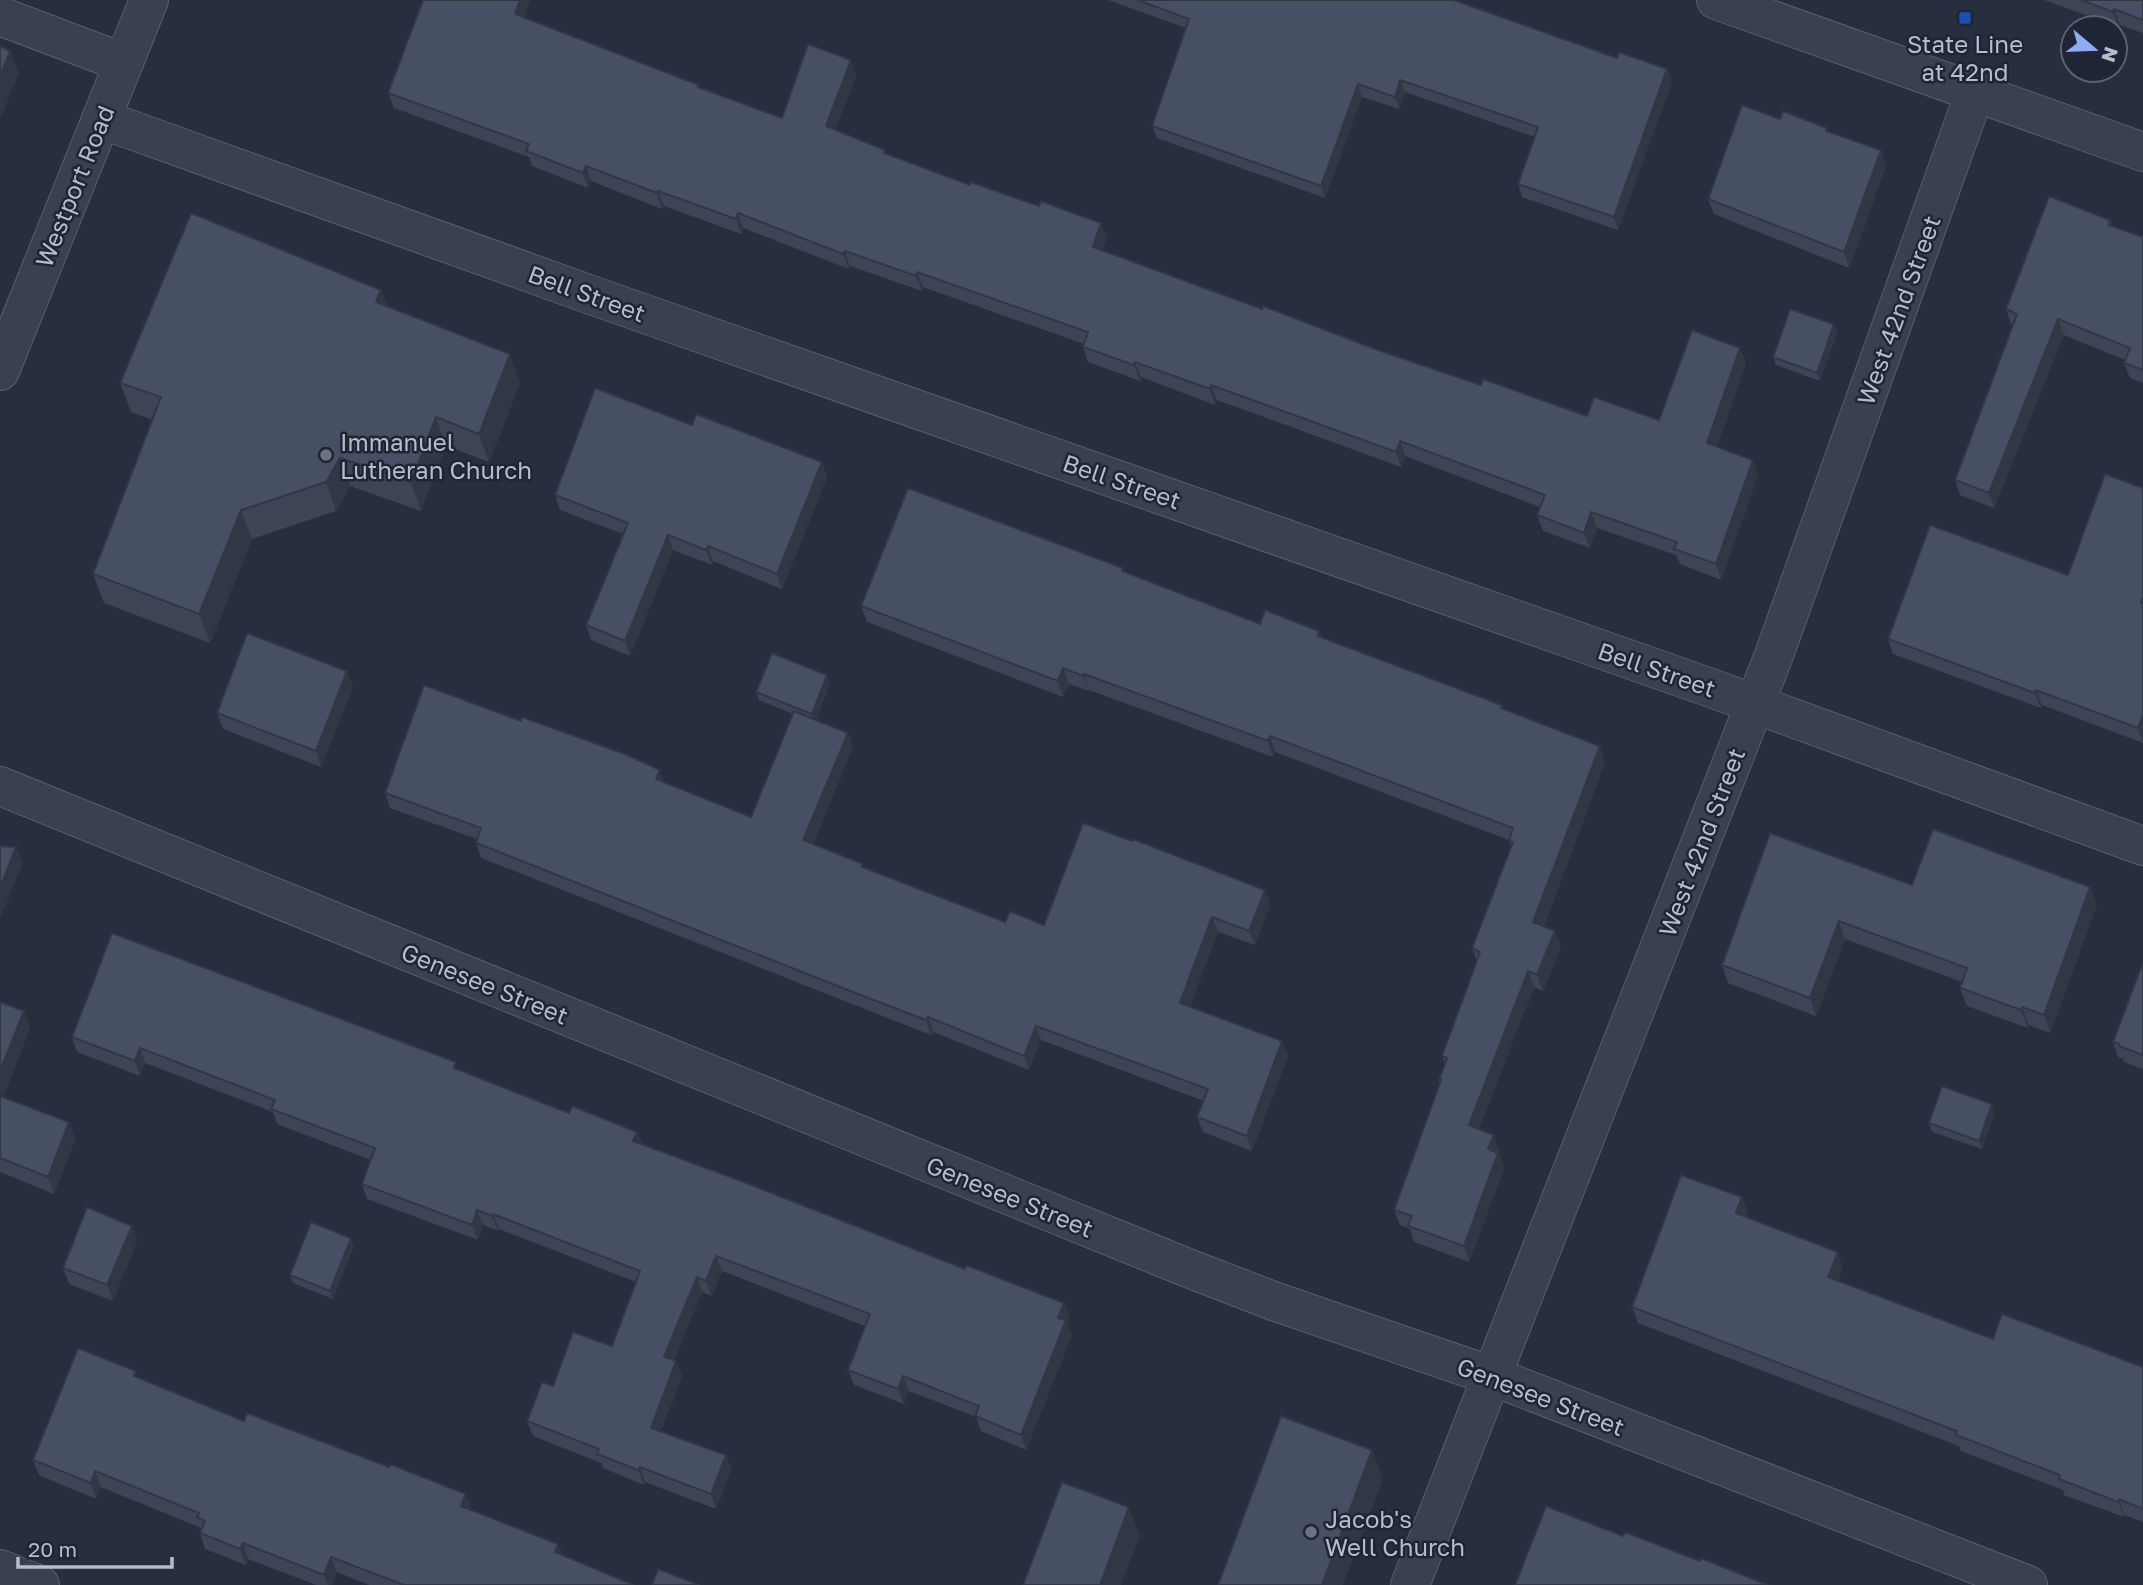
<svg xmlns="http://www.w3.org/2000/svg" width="2143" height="1585" font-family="'Golos Text',sans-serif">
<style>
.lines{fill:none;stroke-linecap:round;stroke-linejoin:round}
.minor-casing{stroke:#585e6d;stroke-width:40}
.tertiary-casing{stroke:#585e6d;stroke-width:40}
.minor{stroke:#3a4050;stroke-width:38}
.tertiary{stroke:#3a4050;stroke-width:38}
.wall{fill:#3d4456}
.shaded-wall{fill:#323746}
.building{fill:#474f64;stroke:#323746;stroke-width:2}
.transit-dot{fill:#1a4fb4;stroke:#1f2535;stroke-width:2.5}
.worship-dot{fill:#6b7280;stroke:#1f2535;stroke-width:2.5}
.labels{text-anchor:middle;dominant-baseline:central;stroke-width:5;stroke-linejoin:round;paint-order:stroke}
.poi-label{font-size:24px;fill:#b6bcca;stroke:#1f2535;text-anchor:start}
.street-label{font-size:24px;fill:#b6bcca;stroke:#1f2535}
</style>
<rect width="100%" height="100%" fill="#262e40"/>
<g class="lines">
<g class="minor-casing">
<g id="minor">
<path d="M0 16 124 63"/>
<path d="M101 119 594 296 1711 688 2143 846"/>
<path d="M0 786 1188 1268 1276 1302 1492 1376 2028 1585"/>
<path d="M0 1569 40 1585"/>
<path d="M1410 1585 1774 655 1975 92"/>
</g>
</g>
<g class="tertiary-casing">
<g id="tertiary">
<path d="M1716 0 2143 152"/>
<path d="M0 371 149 0"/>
</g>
</g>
<use href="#minor" class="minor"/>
<use href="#tertiary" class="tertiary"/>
</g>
<g class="wall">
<path d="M423 0H530L524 17 700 88 782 118 851 60 856 76 835 130 885 150 886 154 1107 238 1102 250 1262 309 1481 385 1587 416 1659 420 1740 348 1746 363 1717 447 1758 475 1721 580 1680 564 1676 555 1597 528 1590 548 1543 531 1537 515 1540 507 1405 456 1401 467 1217 400 1215 405 1141 377 1140 381 1088 362 1083 347 1084 344 923 287 922 291 850 266 849 269 743 228 741 234 664 206 662 209 591 181 588 188 532 166 529 157 394 108 388 93Z"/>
<path d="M1108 0H1454L1617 58 1667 69 1672 82 1618 230 1522 197 1518 184 1535 137 1405 92 1399 109 1362 97 1325 198 1157 138 1152 126 1186 28Z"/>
<path d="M2044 0H2143V33L2120 25 2119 27Z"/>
<path d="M1780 119 1829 131 1886 166 1849 268 1714 214 1708 199Z"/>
<path d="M2110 220 2113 226 2143 237V383L2130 378 2124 363 2125 360 2064 335 1994 508 1960 495 1955 480 2013 325 2011 324 2006 309Z"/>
<path d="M381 290 387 306 520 383 489 462 446 446 421 511 350 486 336 511 252 539 210 643 104 603 93 574 153 420 131 412 120 383Z"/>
<path d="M1834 324 1837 333 1820 381 1776 365 1773 357Z"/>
<path d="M692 425 822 462 827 477 782 589 713 561 712 565 673 550 630 656 591 640 586 625 623 534 560 510 555 495Z"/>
<path d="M2143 488V743L2042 705 2041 708 1893 654 1888 639 2068 575Z"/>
<path d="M1124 571 1260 624 1319 631 1322 638 1502 705 1503 709 1600 746 1605 762 1544 926 1561 947 1543 991 1534 987 1479 1129 1500 1151 1499 1153 1504 1169 1469 1262 1414 1242 1410 1229 1400 1225 1394 1210 1440 1083 1439 1080 1445 1064 1442 1056 1477 961 1472 948 1511 848 1509 840 1275 752 1273 757 1089 690V691L1069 684 1063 697 867 622 861 606Z"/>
<path d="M830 683 816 720 848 733 853 747 813 844 864 867 1005 922 1044 925 1265 890 1270 905 1255 945 1218 932 1190 1007 1282 1041 1288 1056 1252 1151 1203 1132 1197 1117 1204 1101 1041 1040 1029 1070 933 1032 931 1035 481 858 476 843 477 839 390 808 385 793 521 721 660 770 664 783 751 817 793 714 759 700 756 692Z"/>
<path d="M353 687 321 767 223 729 217 713Z"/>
<path d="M1912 885 2090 887 2097 905 2050 1033 2029 1025 2028 1028 1967 1006 1960 988 1962 982 1845 939 1816 1016 1728 983 1722 965Z"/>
<path d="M2143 962V1069L2124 1062 2123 1059 2118 1057 2113 1042Z"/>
<path d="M0 1002 24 1011 30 1028 3 1097 69 1122 75 1139 54 1194 0 1172Z"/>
<path d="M72 1037 459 1070 569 1113 637 1132 642 1144 965 1269 1064 1303 1070 1318 1067 1323 1072 1335 1026 1450 981 1431 976 1417 909 1391 904 1404 854 1385 848 1370 865 1326 722 1271 712 1296 702 1292 674 1360 676 1361 682 1376 661 1431 726 1455 731 1470 716 1509 645 1482 644 1485 603 1468 601 1463 533 1436 527 1421 553 1386 612 1346 636 1282 499 1229 498 1231 483 1225 478 1240 367 1199 362 1184 371 1160 277 1124 273 1112 145 1063 140 1076 77 1052Z"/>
<path d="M1995 1112 1982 1149 1932 1132 1929 1123Z"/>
<path d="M1748 1213 1746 1217 1843 1268 1838 1281 1993 1339 2143 1367V1522L2124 1515V1517L2064 1495 2063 1490 1961 1451 1959 1446 1638 1323 1632 1307Z"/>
<path d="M132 1226 137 1241 113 1301 69 1284 63 1268Z"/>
<path d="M354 1246 333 1299 293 1283 290 1275Z"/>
<path d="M138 1377 244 1421 466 1494 471 1510 558 1544 562 1555 634 1585H369L337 1572 332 1585H316L248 1559 246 1565 205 1549 200 1533 201 1528 101 1487 96 1499 39 1475 33 1460Z"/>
</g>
<g class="shaded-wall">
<path d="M520 0H530L521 29 515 14Z"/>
<path d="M2114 9 2120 25 2119 27 2113 12Z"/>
<path d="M10 51 19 73 0 120V77Z"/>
<path d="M851 60 856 76 831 142 826 126Z"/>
<path d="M1667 69 1672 82 1618 230 1614 217Z"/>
<path d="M1400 80 1405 92 1399 109 1395 97Z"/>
<path d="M1358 84 1362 97 1325 198 1321 186Z"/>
<path d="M1881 150 1886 166 1849 268 1844 252Z"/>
<path d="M586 166 591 181 588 188 583 173Z"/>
<path d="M658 191 664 206 662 209 657 193Z"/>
<path d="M738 213 743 228 741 234 736 219Z"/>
<path d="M1101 223 1107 238 1098 262 1093 247Z"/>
<path d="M845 251 850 266 849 269 843 254Z"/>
<path d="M917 272 923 287 922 291 916 276Z"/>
<path d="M381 290 391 318 376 302Z"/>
<path d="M2058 319 2064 335 1994 508 1989 493Z"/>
<path d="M1834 324 1837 333 1820 381 1817 373Z"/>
<path d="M1740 348 1746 363 1713 458 1707 443Z"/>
<path d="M510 354 520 383 489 462 479 434Z"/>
<path d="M1135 362 1141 377 1140 381 1134 365Z"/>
<path d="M1211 385 1217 400 1215 405 1210 389Z"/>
<path d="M436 417 446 446 421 511 411 482Z"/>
<path d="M1400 441 1405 456 1401 467 1396 452Z"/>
<path d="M340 458 350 486 336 511 326 482Z"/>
<path d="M1753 460 1758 475 1721 580 1716 564Z"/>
<path d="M822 462 827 477 782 589 777 574Z"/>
<path d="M241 510 252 539 210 643 199 614Z"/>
<path d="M1591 512 1597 528 1590 548 1584 533Z"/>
<path d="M668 535 673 550 630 656 625 641Z"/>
<path d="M708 546 713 561 712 565 706 550Z"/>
<path d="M1063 668 1069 684 1063 697 1058 681Z"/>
<path d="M347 671 353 687 321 767 316 751Z"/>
<path d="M1084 674 1089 690V691L1083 676Z"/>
<path d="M827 675 830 683 815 722 812 714Z"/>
<path d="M2036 690 2042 705 2041 708 2035 693Z"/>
<path d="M2143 715V743L2138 728Z"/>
<path d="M848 733 853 747 809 855 803 840Z"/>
<path d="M1270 736 1275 752 1273 757 1268 741Z"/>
<path d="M1600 746 1605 762 1539 938 1533 922Z"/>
<path d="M660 770 665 785 656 779Z"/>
<path d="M16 847 23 863 0 919V888Z"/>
<path d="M2090 887 2097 905 2050 1033 2044 1015Z"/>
<path d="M1265 890 1270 905 1255 945 1249 931Z"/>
<path d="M1212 917 1218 932 1186 1018 1180 1003Z"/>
<path d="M1839 921 1845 939 1816 1016 1810 998Z"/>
<path d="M1555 931 1561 947 1543 991 1537 975Z"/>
<path d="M1528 971 1534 987 1474 1141 1469 1125Z"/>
<path d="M2022 1007 2029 1025 2028 1028 2021 1010Z"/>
<path d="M24 1011 30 1028 0 1103V1071Z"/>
<path d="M928 1017 933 1032 931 1035 926 1020Z"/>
<path d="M1036 1026 1041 1040 1029 1070 1024 1056Z"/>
<path d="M1282 1041 1288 1056 1252 1151 1247 1136Z"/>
<path d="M140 1048 145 1063 140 1076 135 1061Z"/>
<path d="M1992 1104 1995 1112 1982 1149 1979 1141Z"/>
<path d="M69 1122 75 1139 54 1194 48 1177Z"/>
<path d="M637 1132 642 1147 633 1141Z"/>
<path d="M1494 1135 1504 1169 1469 1262 1464 1246 1488 1149Z"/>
<path d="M1742 1197 1748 1213 1742 1229 1736 1213Z"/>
<path d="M477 1210 483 1225 478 1240 472 1225Z"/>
<path d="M493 1214 499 1229 498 1231 492 1216Z"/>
<path d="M132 1226 137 1241 113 1301 107 1285Z"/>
<path d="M351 1238 354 1246 333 1299 330 1291Z"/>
<path d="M1838 1252 1843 1268 1834 1293 1828 1277Z"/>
<path d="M716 1256 722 1271 712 1296 706 1281Z"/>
<path d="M697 1277 702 1292 670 1371 664 1357Z"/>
<path d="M1064 1303 1070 1318 1067 1323 1072 1335 1026 1450 1021 1435 1058 1318Z"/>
<path d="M676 1361 682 1376 657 1443 651 1428Z"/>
<path d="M903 1376 909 1391 904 1404 898 1389Z"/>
<path d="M1372 1450 1383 1479 1343 1585H1322Z"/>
<path d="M726 1455 731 1470 716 1509 711 1494Z"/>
<path d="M640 1467 645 1482 644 1485 638 1470Z"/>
<path d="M95 1471 101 1487 96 1499 91 1483Z"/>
<path d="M466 1494 472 1509 467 1522 461 1506Z"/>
<path d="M2119 1499 2124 1515V1517L2118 1502Z"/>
<path d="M1129 1507 1140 1536 1121 1585H1100Z"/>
<path d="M243 1543 248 1559 246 1565 240 1549Z"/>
<path d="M558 1544 564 1560 555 1552Z"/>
<path d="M331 1557 337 1572 332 1585H328L324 1575Z"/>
</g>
<g class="building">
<path d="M423 0H520L515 14 699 85 698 87 782 118 808 44 851 60 826 126 885 150 884 153 970 185 971 182 1039 206 1041 201 1101 223 1093 247 1262 309 1263 306 1378 350 1481 385 1483 379 1587 416 1594 397 1659 420 1692 330 1740 348 1707 443 1753 460 1716 564 1674 549 1677 542 1591 512 1584 533 1537 515 1545 495 1400 441 1396 452 1211 385 1210 389 1135 362 1134 365 1083 347 1088 332 917 272 916 276 845 251 843 254 738 213 736 219 658 191 657 193 586 166 583 173 526 151 529 144 388 93Z"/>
<path d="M1138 0H1454L1617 58 1619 52 1667 69 1614 217 1518 184 1538 127 1400 80 1395 97 1358 84 1321 186 1152 126 1189 19Z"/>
<path d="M2081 0H2143V20L2114 9 2113 12Z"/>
<path d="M0 46 10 51 0 77Z"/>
<path d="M1742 105 1780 119 1783 111 1827 128 1826 131 1881 150 1844 252 1708 199Z"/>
<path d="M2049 196 2110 220 2109 225 2143 237V370L2124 363 2130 348 2058 319 1989 493 1955 480 2017 314 2006 309Z"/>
<path d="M191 213 381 290 376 302 510 354 479 434 436 417 411 482 340 458 326 482 241 510 199 614 93 574 161 397 120 383Z"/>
<path d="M1790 309 1834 324 1817 373 1773 357Z"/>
<path d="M595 388 692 425 696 414 822 462 777 574 708 546 706 550 668 535 625 641 586 625 628 523 555 495Z"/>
<path d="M2105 474 2143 488V596L2141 603H2143V715L2138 728 2036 690 2035 693 1888 639 1930 525 2068 575Z"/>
<path d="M908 488 1123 568 1122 571 1260 624 1265 610 1319 631 1318 636 1502 705 1501 708 1600 746 1533 922 1555 931 1537 975 1528 971 1469 1125 1494 1135 1488 1149 1498 1153 1464 1246 1408 1226 1412 1216 1394 1210 1441 1080H1439L1447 1058 1442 1056 1480 952 1472 948 1513 842 1509 841 1513 828 1270 736 1268 741 1084 674 1083 676 1063 668 1058 681 861 606Z"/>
<path d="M247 633 347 671 316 751 217 713Z"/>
<path d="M772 653 827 675 812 714 756 692Z"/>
<path d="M424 685 521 721 522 717 625 754 660 770 656 779 751 817 794 711 848 733 803 840 863 864 862 867 1005 922 1010 911 1044 925 1083 823 1132 841 1133 839 1265 890 1249 931 1212 917 1180 1003 1282 1041 1247 1136 1197 1117 1208 1089 1036 1026 1024 1056 928 1017 926 1020 858 994 476 843 481 828 385 793Z"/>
<path d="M1933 829 2090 887 2044 1015 2022 1007 2021 1010 1960 988 1967 968 1839 921 1810 998 1722 965 1770 833 1912 885Z"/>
<path d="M0 846 16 847 0 888Z"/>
<path d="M112 933 456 1062 454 1068 569 1113 572 1106 637 1132 633 1141 744 1182 965 1269 966 1265 1064 1303 1058 1318 1066 1320 1021 1435 975 1416 979 1406 903 1376 898 1389 848 1370 870 1314 716 1256 706 1281 697 1277 664 1357 676 1361 651 1428 726 1455 711 1494 640 1467 638 1470 597 1454 599 1449 527 1421 542 1382 553 1386 573 1332 612 1346 640 1271 493 1214 492 1216 477 1210 472 1225 362 1184 375 1148 271 1109 275 1100 140 1048 135 1061 72 1037Z"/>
<path d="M2143 962V1055L2119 1046V1044L2113 1042Z"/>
<path d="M0 1002 24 1011 0 1071Z"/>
<path d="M1942 1086 1992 1104 1979 1141 1929 1123Z"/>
<path d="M0 1096 69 1122 48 1177 0 1158Z"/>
<path d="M1681 1175 1742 1197 1736 1213 1838 1252 1828 1277 1993 1339 2002 1314 2143 1367V1509L2119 1499 2118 1502 2059 1479 2060 1475 1956 1435 1957 1431 1632 1307Z"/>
<path d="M87 1207 132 1226 107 1285 63 1268Z"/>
<path d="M311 1222 351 1238 330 1291 290 1275Z"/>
<path d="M78 1348 136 1371 134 1376 244 1421 247 1413 389 1467 390 1464 466 1494 461 1506 558 1544 555 1552 634 1585H404L331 1557 324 1575 243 1543 240 1549 200 1533 205 1521 197 1517 199 1513 95 1471 91 1483 33 1460Z"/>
<path d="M1281 1416 1372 1450 1322 1585H1218Z"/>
<path d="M1062 1482 1129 1507 1100 1585H1023Z"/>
<path d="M1546 1506 1623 1536 1625 1532 1700 1561 1701 1558 1768 1585H1515Z"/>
<path d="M658 1569 700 1585H652Z"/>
</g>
<rect class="transit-dot" x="1958" y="11" width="14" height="14" rx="3.5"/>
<g class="worship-dot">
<circle cx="326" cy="455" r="7"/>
<circle cx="1311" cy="1532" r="7"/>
</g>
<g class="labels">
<g class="poi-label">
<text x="1965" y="43" text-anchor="middle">State Line<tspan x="1965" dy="28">at 42nd</tspan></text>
<text x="340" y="441">Immanuel<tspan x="340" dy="28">Lutheran Church</tspan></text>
<text x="1325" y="1518">Jacob's<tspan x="1325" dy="28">Well Church</tspan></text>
</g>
<g class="street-label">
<text transform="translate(74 186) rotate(-68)">Westport Road</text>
<text transform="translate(587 293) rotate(20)">Bell Street</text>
<text transform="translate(1898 310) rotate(-70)">West 42nd Street</text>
<text transform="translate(1122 481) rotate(19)">Bell Street</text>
<text transform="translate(1657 669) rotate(19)">Bell Street</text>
<text transform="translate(1701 842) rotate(-69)">West 42nd Street</text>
<text transform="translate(485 983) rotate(22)">Genesee Street</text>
<text transform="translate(1010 1196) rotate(22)">Genesee Street</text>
<text transform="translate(1541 1396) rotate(21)">Genesee Street</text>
</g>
</g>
<g transform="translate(2094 49) rotate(109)"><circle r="33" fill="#1f2535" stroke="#5b6171" stroke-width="2"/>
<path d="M0-5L12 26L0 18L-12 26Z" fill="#8fabf7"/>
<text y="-10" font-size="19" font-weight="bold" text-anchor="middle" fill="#b6bcca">N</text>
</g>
<path d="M18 1557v10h154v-10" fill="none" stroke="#b6bcca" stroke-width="3.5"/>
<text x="28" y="1557" font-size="21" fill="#b6bcca" stroke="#1f2535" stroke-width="5" paint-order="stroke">20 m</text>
</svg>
